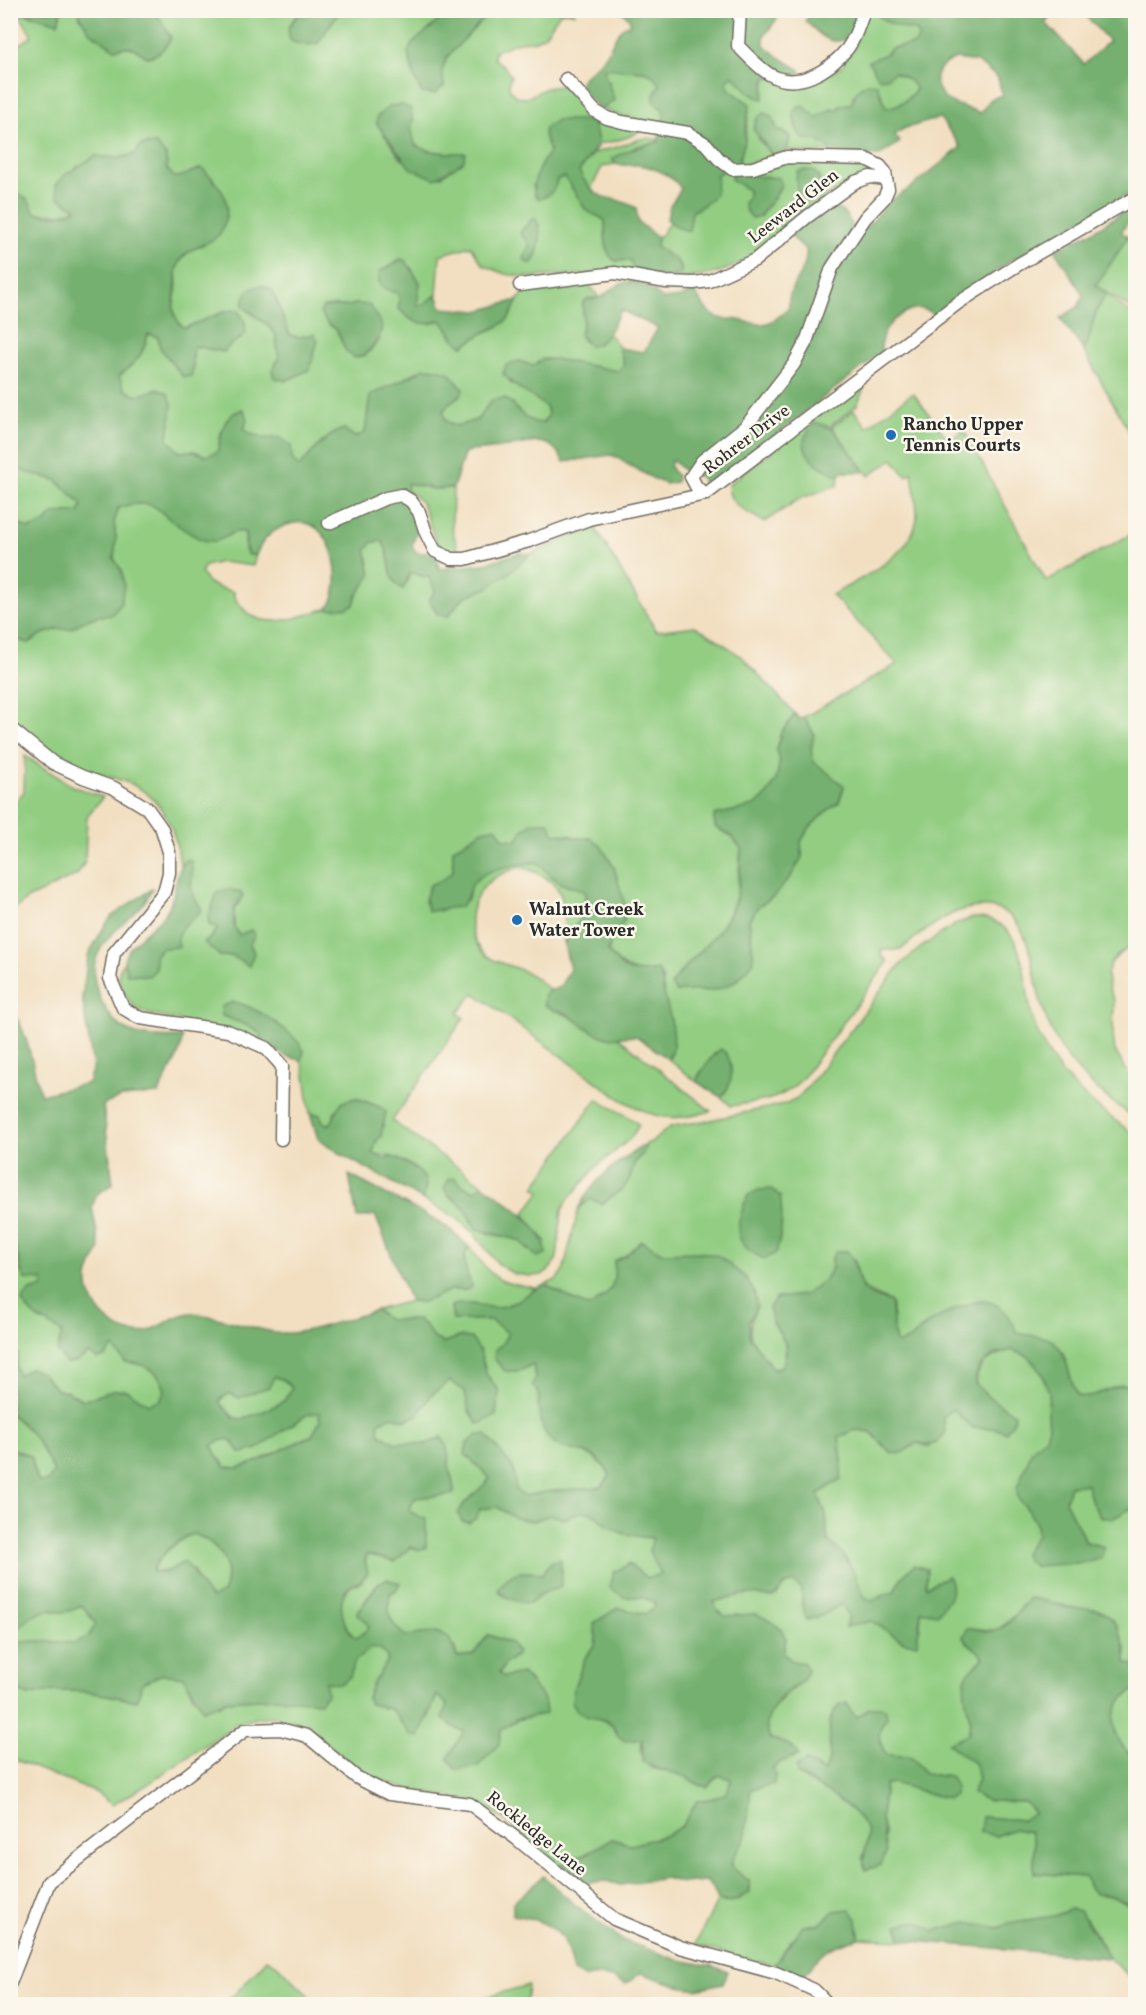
<svg xmlns="http://www.w3.org/2000/svg" width="1146" height="2015" font-family="Vollkorn,serif">
<style>
.green{fill:#92cd82;stroke:#5e7c56;stroke-width:1.5;fill-rule:evenodd}
.forest{fill:#75b070;stroke:#506e4e;stroke-width:1.5;fill-rule:evenodd}
.lines{fill:none;stroke-linecap:round;stroke-linejoin:round}
.minor-casing{stroke:#716a60;stroke-width:15}
.minor{stroke:#fff;stroke-width:12}
.poi-dot{fill:#1f6fb2;stroke:#fbf7ec;stroke-width:2}
.labels{text-anchor:middle;dominant-baseline:central;stroke-width:5;stroke-linejoin:round;paint-order:stroke}
.street-label{font-size:18px;fill:#2b2b2b;stroke:#fbf7ec}
.poi-label{font-size:18px;font-weight:bold;fill:#2b2b2b;stroke:#fbf7ec;text-anchor:start}
</style>
<rect width="100%" height="100%" fill="#fbf7ec"/>
<filter id="ink" filterUnits="userSpaceOnUse"><feTurbulence type="fractalNoise" baseFrequency=".0167" numOctaves="2"/><feDisplacementMap in="SourceGraphic" scale="12" xChannelSelector="R" yChannelSelector="G"/><feConvolveMatrix kernelMatrix="1 2 1 2 8 2 1 2 1" color-interpolation-filters="sRGB"/></filter>
<filter id="wash" filterUnits="userSpaceOnUse"><feTurbulence type="fractalNoise" baseFrequency=".008" numOctaves="4" result="noise"/><feDisplacementMap in="SourceGraphic" scale="24" xChannelSelector="R" yChannelSelector="G"/><feGaussianBlur stdDeviation="1.35" result="paint"/><feColorMatrix in="noise" values="0 0 0 0 0 0 0 0 0 0 0 0 0 0 0 0 0 1.4 0 .05"/><feComposite in="paint" operator="in"/></filter>
<g filter="url(#wash)">
<rect width="100%" height="100%" fill="#f2dfc1"/>
<g class="green">
<path d="M181 10 262 11 266 15 274 16 281 11H301C291 21 287 26 290 40L317 44 340 11H451L412 44 444 86 442 71 447 57 491 11H574L575 14 566 12 560 13 545 35 534 41 518 42 495 51 494 59 503 65 511 76C507 86 509 91 517 97L527 98 546 88 567 85 590 111 643 127C635 138 612 142 599 144L596 138 544 134 549 152 539 170 533 186 565 177 586 210C593 215 599 215 605 221 605 231 604 254 614 260 618 262 625 260 630 260L635 272 526 277 505 274 483 265 471 246 440 255 437 295 422 305H416L420 283 411 268 400 259 393 265 380 271 397 292 400 299 430 324 440 320C451 330 449 338 463 346L483 333 499 326 509 318 518 300 525 291C534 290 583 282 587 284 592 286 596 294 599 298H588L583 302V322L580 335 583 341 597 345 608 334C618 341 622 352 624 364L618 371 543 359 533 366 519 361 510 383 536 398 547 408 548 416 542 423C527 422 521 416 512 403L492 400 477 420 456 426 445 421 443 411 450 402 461 395 424 368 403 379 368 409 365 433 355 437 344 429C328 433 309 455 299 468L268 439 254 436 244 430 247 418 221 432 218 452 206 456 194 451 179 452 168 439 172 404 158 389 137 396 125 390 118 376C135 363 144 355 148 334L158 337C161 350 169 356 175 368L194 369 192 356 194 346 224 352 230 343 241 339 226 311 184 328 176 321 173 310 177 285 176 269 183 257 195 247 213 240 218 188 212 177 192 171 184 177H174L167 169 166 156 135 154 120 158H106L95 156 58 197 77 209 60 214 35 213 18 193 11 194V50L32 36 19 14C32 14 45 20 58 22L61 11H81L79 15C89 30 100 39 115 49 130 44 135 48 147 57L156 14 159 11ZM413 120 411 128 415 145C426 151 440 153 453 153L449 171 441 177 401 159 377 124ZM539 225 540 242 536 256 526 238ZM278 303 282 318 290 335 298 337 309 370 285 381 272 370 279 359 275 333 266 324 248 311ZM356 304 380 340 365 356 346 351 336 329 334 305 344 308Z"/>
<path d="M868 11H873C884 22 900 29 915 30L919 36 916 44 892 48 884 55 886 78 894 72C903 76 912 80 916 90 909 99 899 106 887 108L883 102 881 92 853 95 852 104 841 105 808 138 817 140 833 151 813 153 787 151 790 136 777 129 775 123 758 139 773 156 741 166 739 160C747 143 746 123 750 105L730 90 726 83 732 75 752 94 764 95 765 78 832 73 843 65Z"/>
<path d="M611 67C632 75 645 62 661 85L654 95 663 110 665 118 661 123 621 116 602 109 610 83 604 76V69Z"/>
<path d="M648 138 659 140V142L638 146 613 159 615 164 602 167 591 189 586 185 579 171 594 153 617 147 640 139Z"/>
<path d="M788 161C813 161 858 156 878 172L826 196 818 174 799 206 801 213 798 220C757 254 727 282 670 277L681 267 677 261 656 247 657 237 662 234 670 221 672 223 689 222 692 212C713 197 716 202 717 174L728 168 743 186 748 190V198L760 217C767 203 778 198 781 183L767 176 758 177 750 174Z"/>
<path d="M1128 237 1135 242V311L1096 286Z"/>
<path d="M1106 294 1135 317V442L1084 351C1090 341 1090 333 1093 322 1095 312 1101 303 1106 294Z"/>
<path d="M862 382 864 388 857 405 829 427 826 425 806 452 823 468 839 475 838 485 799 499 764 522C749 513 725 504 729 484Z"/>
<path d="M913 393 949 441 964 430 1046 581 1135 532V943L1118 955 1110 964 1107 975 1109 989 1114 1000 1113 1036 1115 1051 1135 1084V1118C1103 1096 1074 1073 1055 1038 1048 1025 1043 1010 1039 995 1031 962 1029 907 984 907 956 906 936 923 915 938 910 942 905 947 900 949 895 951 887 949 881 950L882 957 887 960V963L802 1079 792 1088 781 1095 767 1100 731 1106 721 1097 725 1093 715 1053 698 1076 697 1082 668 1059 672 1054 662 987 663 979C640 974 622 971 608 951L614 935 624 921 621 894 614 867 591 838 580 840 570 835 522 831 517 840 466 841 453 849V871L442 880 430 885 439 911 468 900C469 896 469 889 471 886 483 866 516 865 537 862L568 887H579L586 893 580 921 571 929 564 944C564 930 566 913 562 899 559 888 551 880 541 875 535 872 527 867 520 868 516 868 510 871 507 872 475 882 459 922 481 950 493 965 514 964 529 974 537 978 544 985 551 991L545 993 553 1010C577 1015 592 1039 618 1037L711 1111C670 1123 655 1119 619 1098L474 993 458 1013 464 1018 392 1121 483 1185 475 1191 465 1187 448 1195 460 1203 468 1213 471 1222 490 1234 519 1240 529 1251 546 1242 524 1214 540 1192 534 1187 597 1099C610 1109 629 1114 639 1125L631 1138 597 1166 567 1201 562 1210 557 1258 551 1268 542 1275 531 1276 514 1274 499 1265 473 1233 458 1219 422 1199C433 1176 415 1166 395 1158 388 1155 383 1158 373 1153L376 1142 381 1136 380 1107 356 1098 334 1112V1119L329 1125 323 1122 320 1115 310 1113C306 1095 308 1077 301 1060L304 1051C294 1032 253 1005 233 1002L239 1021 261 1034 262 1040 149 1014C134 1010 118 991 119 974 119 970 123 964 124 961L127 974 142 975 156 969 155 956 161 948 170 947 195 900 190 884 192 872 186 860 180 865C176 830 164 798 129 783 114 777 99 775 84 769 55 757 30 738 11 714L10 632 21 641 29 643 42 634 58 629H70L82 622 97 616 111 615 121 604 122 571 114 559 116 538 114 523 118 508C129 505 140 502 151 505 156 506 161 512 166 516 176 524 189 534 201 539 224 548 226 528 245 532V550L248 555H256L253 566 221 562 205 566 201 572C208 588 220 587 234 592V597C239 603 244 611 250 615 274 629 302 615 325 609 334 607 344 607 353 605L357 595 371 575 366 550 372 542 382 541 387 548 389 558 407 582 410 573C418 572 422 579 429 577L448 616 464 597 487 588 508 574 530 554 595 527 656 631 695 626 718 640 743 658 795 714 781 733 777 750 780 761 776 780 767 795 755 806 714 816 715 827 730 835 741 848 737 895 730 912 718 932 678 975 676 992 690 989 703 991 752 939 749 920 758 907 774 896 802 857 801 841 810 827 823 814 839 802 844 787 813 761 811 750 814 734 804 717 897 664 832 595C861 578 917 554 917 514 917 500 913 485 912 472L906 476 893 459 869 476 832 427 854 410 867 427ZM217 893 240 902 234 909V926L249 966 233 956H220L205 943 219 927 214 904Z"/>
<path d="M10 466 26 472 56 480 82 504 80 512 53 514 45 523 30 529C27 528 24 528 21 526 8 517 11 480 10 466Z"/>
<path d="M408 483 434 489 453 488 452 528 459 553C428 551 434 524 421 503 418 498 412 494 407 490Z"/>
<path d="M25 756 72 786 103 797 87 816 85 862 77 875 27 899 11 912V807L24 792Z"/>
<path d="M972 918C1029 915 1022 982 1033 1020 1038 1036 1047 1052 1056 1065 1077 1095 1107 1114 1135 1135V1385H1121L1089 1397 1078 1396 1073 1388 1063 1352 1036 1336H1025L1016 1332 921 1329 910 1341 897 1344C891 1331 894 1317 891 1302 863 1288 860 1293 855 1259H831L832 1268 824 1281 804 1295 790 1296 773 1322C784 1338 790 1347 782 1366L774 1370C753 1346 742 1337 757 1306L681 1254 663 1253 641 1241 625 1256 614 1261C617 1288 610 1293 589 1307 573 1301 560 1292 545 1285L556 1280 563 1272 579 1207 591 1199 602 1204 607 1201C617 1186 641 1159 646 1144L653 1141 670 1127 679 1125 706 1121 785 1104 797 1098 807 1088 900 965 920 948 956 924Z"/>
<path d="M11 1237 15 1245 21 1273 43 1279V1287L28 1292 39 1320 52 1325 62 1333 59 1342 76 1362 89 1353 113 1347 125 1362C146 1364 160 1370 165 1391L160 1400 148 1404 114 1390 84 1400 66 1391 57 1390 43 1374 18 1375 16 1367 18 1354 11 1349 10 1306 14 1304 11 1277Z"/>
<path d="M469 1247C495 1279 494 1283 536 1288 525 1296 512 1306 498 1307 481 1309 469 1299 451 1306L453 1320H490L508 1333 502 1344 495 1350 533 1364 539 1393 538 1407 563 1448C588 1452 595 1454 610 1475L602 1487 552 1491 523 1496 516 1490 513 1467 486 1435 473 1463 483 1469 490 1479 463 1505 476 1518 480 1509 497 1507 515 1518 533 1521 550 1515 565 1518C596 1501 595 1521 620 1532 631 1536 642 1537 654 1538L649 1551 662 1574 647 1578 628 1564 624 1597H641L656 1602 654 1609 646 1614 618 1608 594 1623 596 1637 595 1645 586 1656 574 1687 576 1710C595 1721 609 1715 618 1736L642 1739 641 1753 651 1768 683 1775 699 1785 707 1787 719 1775 731 1779C728 1801 715 1797 697 1801L682 1826 667 1835 632 1845 612 1839 584 1855 572 1858 562 1865H555C531 1845 508 1817 480 1805 472 1801 462 1800 453 1798 423 1792 393 1788 366 1773 336 1757 312 1722 277 1717 264 1715 250 1719 237 1724L145 1786 112 1805 97 1793 11 1758V1724L15 1722 14 1709 11 1706 10 1686 28 1696C65 1685 99 1693 136 1701L142 1683 163 1674 184 1676 194 1698 218 1706 226 1701 275 1698 320 1702 326 1682 350 1677 354 1661 372 1647 381 1649 388 1659 373 1683 367 1698 382 1708 391 1709 402 1724 428 1719 437 1695 448 1705 455 1728 464 1731 478 1766C498 1742 495 1722 531 1717L532 1683 522 1673 504 1677 498 1673 506 1663 518 1653 511 1643 488 1635 473 1655 457 1657 455 1648 437 1632 406 1637C390 1625 386 1613 390 1594L396 1590 386 1579 376 1585 357 1613 366 1621 369 1628 356 1639C343 1629 334 1600 349 1588 352 1585 359 1583 362 1582L367 1554 395 1562 410 1547 419 1550 417 1516 409 1510 415 1498 454 1493C454 1483 450 1475 449 1465 447 1453 449 1447 442 1437L427 1444 395 1443 380 1434 378 1423 392 1416 406 1420 418 1415 431 1395 450 1381 465 1391 469 1411 499 1391 486 1374 484 1363 459 1337 443 1343 432 1337 426 1326 417 1320H388L376 1310 410 1301 423 1302 451 1290H466L471 1286C467 1274 460 1258 469 1247ZM529 1572 542 1574 554 1589 541 1594 530 1603Z"/>
<path d="M1011 1350 1028 1356 1042 1374 1049 1392 1048 1410 1049 1428 1046 1437 1032 1450 1018 1498C1026 1507 1042 1524 1036 1537 1033 1542 1028 1548 1024 1553L1035 1566 1089 1562 1104 1547 1086 1542 1065 1501 1070 1486 1087 1484 1092 1503 1100 1516 1112 1519 1135 1506V1666L1126 1663V1649L1094 1609 1080 1610 1054 1603 1021 1606C1018 1613 1014 1616 1009 1621 993 1636 987 1628 968 1628L963 1637C969 1646 978 1649 984 1657L969 1673 965 1691 971 1724 967 1735 949 1743 953 1748 975 1764 978 1780 972 1793 988 1801 1025 1802 1034 1813 1023 1820 982 1817 996 1836 1014 1829 1030 1832 1034 1842V1873L1085 1877 1089 1888 1096 1894 1111 1896 1127 1903 1135 1911V1981L1109 1958 1086 1919 1072 1909 1054 1916 1014 1922 998 1928 967 1922 934 1931 898 1925 901 1940 859 1938V1929L820 1924 791 1940 774 1965 740 1958 695 1945 718 1900 726 1903 739 1900 749 1881 731 1867 734 1856 745 1839 751 1789 762 1787 775 1776 773 1769 781 1762 798 1755C791 1744 783 1742 771 1739 754 1717 788 1693 803 1680L804 1663 792 1661 783 1653 786 1639 781 1629 768 1620 756 1614 725 1616 717 1610 713 1603C722 1599 742 1594 751 1594 758 1594 768 1599 775 1596 779 1594 781 1589 784 1585L794 1582 802 1590V1606L823 1615 841 1604 849 1615 846 1626 872 1621 904 1642 920 1629 921 1611 948 1576 926 1587 902 1577 895 1591 873 1600 865 1598 847 1560 828 1543 826 1514 818 1494 827 1489 842 1461 839 1437 856 1430 871 1432 890 1452 900 1454 917 1443 929 1447 945 1433 943 1417 952 1409 973 1428H992L1014 1414 987 1396 975 1383C980 1361 991 1356 1011 1350ZM847 1703 851 1711 857 1717 869 1708 879 1727V1739L885 1754C911 1761 905 1746 925 1774L951 1777 936 1796 894 1783 885 1784 881 1818 885 1836 862 1860C865 1850 870 1838 866 1828 858 1808 815 1785 797 1774L806 1761 824 1772C825 1771 829 1765 830 1764 834 1745 819 1710 847 1703Z"/>
<path d="M273 1377 282 1379 292 1388 284 1401 267 1410 242 1419 234 1418 219 1402C228 1388 254 1392 269 1387Z"/>
<path d="M319 1412 320 1421 312 1435 254 1463 238 1468 226 1467 217 1456 212 1446 219 1441 230 1439 241 1453 257 1449 280 1432 308 1414Z"/>
<path d="M10 1414C32 1430 42 1447 54 1472L48 1481 39 1482 34 1471 32 1457 11 1448Z"/>
<path d="M193 1534C220 1543 233 1564 224 1592L212 1598 203 1591 193 1570 152 1572C157 1557 178 1540 193 1534Z"/>
<path d="M82 1605 96 1624 88 1637 74 1643 33 1641 13 1643 11 1639C17 1626 34 1612 49 1610 51 1610 57 1612 59 1612 68 1613 75 1609 82 1605Z"/>
<path d="M1135 1689V1758C1117 1746 1107 1720 1120 1702 1123 1697 1131 1693 1135 1689Z"/>
<path d="M267 1959 276 1964 309 1995 307 2004H225L223 2003 236 1993Z"/>
<path d="M528 1985 526 2004H463Z"/>
</g>
<g class="forest">
<path d="M451 10 491 11 447 57 442 71 444 86 435 94 422 93 415 80 408 53 412 44Z"/>
<path d="M17 11H61L58 23 29 14H19Z"/>
<path d="M81 11H159L157 14 171 38C164 49 160 55 147 57 135 48 130 44 115 49L89 31 79 15Z"/>
<path d="M301 11V10L340 11 317 44C307 45 299 46 290 40L288 28Z"/>
<path d="M621 11H783L764 36V45L779 57 800 70V73L792 75 772 73 765 79 763 99C750 97 742 83 732 75L726 83 730 90 750 104 745 130V141L739 160C748 181 761 175 779 178L781 183C778 198 767 203 759 217L752 218 745 209 744 203 748 198V190L731 179 732 171 728 168 717 174C716 204 714 197 692 212L689 231 677 227 667 219 670 206 681 189C674 176 654 167 639 165 630 164 625 167 615 164L612 159C627 149 642 146 659 142V125L665 117 663 110 654 102V95L660 85C649 67 642 71 623 70 615 70 612 67 604 69 605 80 612 89 614 100L602 109 598 107 579 86 581 80C588 73 595 67 602 60 614 49 613 29 630 24L629 18Z"/>
<path d="M814 11H861L851 37C828 48 822 35 805 21Z"/>
<path d="M873 11H1057L1045 22 1084 64 1109 41 1081 11H1135V190L1012 260 934 315C931 313 929 311 926 310 910 303 886 323 882 338 881 343 881 348 881 353L751 454 707 483H703L701 477 683 470 672 460 670 467 677 476 676 482 666 484 656 480 625 463 620 458 610 455 564 462C551 436 536 441 512 446 497 449 480 450 465 452L453 488 434 489 408 483 407 490 411 505 418 527 412 546 417 553H430L437 558 439 569 482 564 519 553 530 554 508 574 487 588 464 597 448 616 438 615 429 600 435 591 429 577C422 579 418 572 410 573L403 589C385 580 393 556 382 541L372 542 366 550 371 575 357 595 354 605 346 608 327 609C334 600 335 593 336 583 338 553 322 510 284 526 270 532 262 540 256 555H248C244 548 247 540 245 532 226 528 224 548 201 539 189 534 176 524 166 516 161 512 156 506 151 505 140 502 129 505 118 508L114 523 116 538 114 559 122 571 124 586 121 604 111 615 97 616 82 622 70 629H58L42 634 29 643 21 641 11 632 10 501C18 515 11 523 30 529L45 523 53 514 80 512 82 504 56 480 26 472 11 466V194L18 193 28 200 35 213C49 216 65 217 76 209L58 197 56 185 66 174 95 156 120 158 135 154 141 145 156 144 166 156 167 169 174 177C185 177 191 172 202 168 220 185 233 200 224 224 222 231 220 235 214 239 203 246 190 248 182 258 173 269 177 281 175 294 172 308 173 318 184 328L227 311 238 310 245 322 246 333C239 342 230 342 224 352L194 346C192 356 195 366 191 376L183 377 160 348 158 337 148 334C144 355 135 363 119 376L125 390 137 396 158 389 168 393 172 404 168 439 179 452 194 451 206 456 217 452C225 432 218 418 243 409L247 418 244 430C257 438 266 440 280 437L291 446 292 459 299 467C310 455 328 433 344 429L355 437 365 433 370 395 415 374 424 368 438 369 449 373 463 389 461 395 450 402 443 411 446 421 456 426 477 420 492 400 504 398C521 408 520 421 543 423L548 416 547 408C533 395 515 389 503 374L506 365 519 361 533 366 543 359H555L618 371 624 364 619 348 644 352 658 328 621 310 608 334 597 345 589 346 580 335 583 322V302C589 298 594 300 601 297 605 296 608 291 612 289 634 273 646 286 663 299L681 297 694 291C701 303 709 317 724 319 727 320 730 319 733 319 760 324 765 331 789 308 786 284 809 272 806 250L794 239 791 233C808 207 793 198 797 171 821 166 815 175 823 192 826 198 831 203 835 209 848 211 848 220 854 229H862L869 225 891 200 909 189 961 147 940 118 903 129 895 135 900 142 879 156 843 153 833 151 817 140 802 139 795 125 793 111 799 107 804 106 817 118 831 109 837 110 841 105 851 104C856 91 861 80 877 84L883 102 887 108C899 106 909 99 916 90 912 80 903 76 894 72L886 78 880 79 868 61 884 55 892 48 915 44 919 36 915 30C898 29 885 23 873 11ZM957 59 977 62 998 78 1002 95 991 99 980 113C969 108 953 105 944 98 943 97 940 91 939 90 930 74 942 63 957 59Z"/>
<path d="M401 105 410 108 413 120 411 128 415 145C431 154 449 153 466 153L463 162 435 179 410 168 377 124V117L389 106Z"/>
<path d="M764 113 771 116 777 129 790 136 787 151 773 156 753 129 757 118Z"/>
<path d="M557 120H583L593 123 599 144 579 171C597 207 610 192 636 208L638 222 657 237 656 247 677 261 682 271C671 282 649 274 635 272L630 260C625 260 618 262 614 260 604 254 605 231 605 221 599 215 593 215 586 210L565 177 557 179C556 190 550 195 540 199L535 196C531 180 540 165 549 152L544 134 545 128Z"/>
<path d="M1135 204V218L1128 222 1121 232 1128 237 1096 285 1106 294C1101 303 1095 312 1093 322 1090 333 1090 341 1084 351L1060 318 1078 307 1083 295 1055 250 1094 231Z"/>
<path d="M532 219H536C543 234 540 250 532 263H527L524 259 529 245 526 238 521 235V231Z"/>
<path d="M401 259 406 261 420 283 417 305H422L437 295 442 308 478 311 518 300 509 318 499 326 483 333 463 346C449 338 452 330 440 320 420 327 412 323 398 308L400 300 397 293C385 290 375 286 380 271L393 265Z"/>
<path d="M262 285 272 290 290 335 298 337 314 334 318 341 309 370 285 381 274 378 272 370 279 359 275 333 266 324 243 306C244 292 249 288 262 285Z"/>
<path d="M356 304 369 305C384 323 387 330 371 348 365 354 363 356 355 358L346 351 336 329 328 324 320 313 323 307C336 305 344 308 356 304Z"/>
<path d="M818 423 833 429 863 468V472H842L839 475C826 472 804 458 804 443 804 436 808 430 812 425Z"/>
<path d="M795 714 800 719 804 717 814 734 811 750 813 761 844 786 839 802 823 814 810 827 801 841 802 857 791 876 774 896 758 907 749 920 754 961C741 979 728 991 704 991 694 991 687 990 676 992L671 985C691 955 729 932 737 895 741 880 740 863 741 848L730 835 715 827 714 815 755 806 767 795 776 780 780 761 777 750 781 733Z"/>
<path d="M533 822H549L554 833C568 835 578 840 591 838L601 846 614 867 626 909 624 921 614 935 608 951C624 974 633 974 658 970 664 980 661 983 664 993 668 1014 681 1039 668 1059L636 1036 607 1038 593 1032 564 1012 553 1010 544 1005 545 993 560 987 570 969 564 944 571 929 580 921 586 893C578 886 569 888 559 882 551 877 544 868 537 862 518 865 481 867 471 887 466 896 469 899 460 907 448 907 440 911 428 911L425 900 430 885 442 880 453 871V849L483 830 496 827 504 839 517 840 522 831Z"/>
<path d="M186 860H191C196 883 183 885 202 909 192 925 173 924 179 947L161 948 155 956 156 969 149 976 127 974C126 971 124 964 124 960 127 944 154 927 164 915 179 896 172 873 186 860Z"/>
<path d="M153 888C150 893 147 899 143 904 129 922 104 934 96 959 88 982 107 1021 128 1031 143 1038 165 1038 182 1037 182 1058 165 1074 159 1094L122 1097 103 1105 113 1184 97 1194 92 1207 100 1249C95 1258 90 1267 88 1278 85 1304 113 1333 138 1333 154 1334 177 1311 193 1313 223 1317 252 1330 283 1333 304 1335 354 1317 376 1310L388 1320H417L426 1326 432 1337 443 1343 459 1337 471 1338 480 1351 486 1374 499 1391 496 1416 478 1424 469 1411 465 1391 450 1381 431 1395 418 1415 406 1420 392 1416 378 1423 380 1434 396 1443 427 1444 442 1437C449 1447 447 1453 449 1465 450 1475 454 1483 454 1494L415 1498 409 1510 417 1516 426 1518V1548L419 1550 410 1547 395 1562 367 1554 365 1560 368 1573C361 1583 357 1581 349 1587 335 1599 343 1629 356 1638L369 1628 366 1621 357 1614 377 1585 386 1579 400 1583 396 1590 390 1594C386 1613 390 1625 406 1636L437 1632 449 1638 457 1657 473 1655 488 1635 511 1643 518 1653 506 1663 499 1673 504 1677 522 1673 544 1699 546 1714 516 1719 501 1730 499 1744 478 1766 456 1770 448 1758 464 1731 455 1728 442 1718 448 1705 437 1695 419 1737 410 1734 391 1709 370 1704 367 1698 373 1683 388 1659 381 1649 372 1647 355 1661 350 1677 340 1684 326 1682 327 1694 320 1702 275 1698 226 1701 203 1710 184 1677 163 1674 142 1683 137 1701C99 1693 65 1685 28 1696L11 1686V1639L13 1643 33 1641 74 1643 88 1637 96 1624 82 1605C75 1609 68 1613 59 1612 59 1612 50 1610 50 1610 34 1612 19 1626 11 1638V1448L32 1457 34 1471 39 1482 48 1481 54 1472C42 1447 32 1430 11 1414V1349L18 1354 16 1367 18 1375 31 1368 43 1374 57 1390 66 1391 83 1400 114 1390H126L148 1404 160 1400 165 1391C160 1369 146 1364 125 1362L113 1347 105 1357 97 1359 89 1353 76 1362 66 1363 57 1351 62 1333C46 1320 33 1320 22 1301L28 1292 43 1287V1280L25 1279C17 1266 19 1248 11 1237V1011C28 1028 33 1071 41 1095L88 1083 93 1067 82 998 88 955 104 927 112 916ZM274 1377 282 1379 292 1388 284 1401 267 1410 242 1419 234 1418 219 1402 221 1398 230 1393 239 1398 269 1387ZM319 1413 320 1421 312 1436 254 1463 238 1468 226 1467 217 1456 212 1446 219 1441 230 1439 241 1453 257 1449 280 1432 308 1414ZM193 1534C220 1543 233 1564 224 1592L212 1598C199 1588 196 1573 184 1562L164 1573 152 1572C157 1556 178 1539 193 1534Z"/>
<path d="M227 889 240 892 243 896 234 909V926L239 935 251 930 255 935 250 943 254 953 249 966 233 956H220L204 942 210 939 218 928 209 925 208 918 217 893Z"/>
<path d="M233 1002C253 1005 295 1032 304 1051L301 1060 285 1056 262 1040 261 1034 249 1026 222 1016 221 1007Z"/>
<path d="M721 1049 727 1054C734 1069 733 1085 721 1097L697 1082C698 1074 713 1054 721 1049Z"/>
<path d="M356 1098 380 1107 386 1112 381 1136 376 1142 373 1153 384 1159 393 1157 398 1159C416 1169 434 1175 422 1199L346 1157 318 1139 310 1113 320 1115 323 1122 329 1125C341 1112 331 1102 356 1098Z"/>
<path d="M646 1144 643 1154 635 1161 630 1178 624 1188 602 1204 591 1199 579 1207C593 1179 620 1160 646 1144Z"/>
<path d="M349 1175 432 1218 451 1230 469 1247C460 1258 467 1274 472 1286L466 1290H451L423 1302 410 1301 375 1215 357 1218Z"/>
<path d="M455 1178 465 1187 475 1191 483 1185C505 1201 546 1226 546 1254L537 1257 519 1240 476 1229C472 1223 470 1216 466 1210 459 1201 449 1198 444 1188L449 1179Z"/>
<path d="M770 1189 780 1196C783 1215 782 1235 776 1253L765 1259C730 1245 735 1225 748 1195L759 1190Z"/>
<path d="M641 1241 663 1253 701 1252 719 1256 746 1278 754 1292 757 1306 749 1322V1336L774 1370 782 1366C792 1342 782 1341 773 1322 771 1317 770 1312 769 1307L777 1298 804 1295 824 1281 832 1268 831 1259 836 1251H847C861 1265 853 1283 868 1293 875 1297 884 1299 891 1302 894 1317 891 1331 897 1344 914 1340 918 1330 932 1321 944 1314 971 1300 985 1301 1001 1303 1013 1318 1016 1332 1027 1337 1043 1334 1053 1341 1069 1353 1068 1380 1078 1396L1089 1397 1121 1385H1135V1506L1112 1519 1100 1516 1092 1503 1087 1484 1070 1486 1065 1501 1086 1542 1105 1547 1101 1558 1089 1562 1035 1566 1026 1559 1024 1553 1037 1535 1036 1524 1028 1510 1018 1498 1017 1488 1032 1450 1046 1437 1049 1428 1048 1410 1049 1392 1042 1373 1028 1356 1011 1350 993 1355 978 1369 975 1383 987 1396 1014 1414 1013 1423 1006 1432 992 1428H973L952 1409 943 1417 945 1433C936 1446 932 1447 917 1443L900 1454 890 1452 871 1432 856 1430 839 1437 842 1461 841 1479 818 1494 826 1514 828 1542C848 1551 856 1579 865 1598L873 1600 895 1591 902 1577 914 1565 927 1569 926 1587 948 1576C957 1593 948 1601 937 1614L921 1611 917 1644 904 1642 872 1621 845 1627 849 1615 841 1604 823 1615 807 1620 802 1606V1590L794 1582 784 1585C781 1589 779 1594 775 1596 768 1599 759 1594 751 1594 742 1594 722 1599 714 1602L717 1610 725 1616 756 1614 768 1620 781 1629 786 1639 783 1653 792 1661 804 1663 808 1670C806 1674 805 1679 801 1682 798 1685 793 1687 789 1690 776 1701 759 1723 771 1739 784 1742 792 1744 798 1755L781 1762 773 1768 775 1776 774 1784 751 1789 745 1839 734 1856 731 1867 749 1881 750 1892C739 1899 730 1904 718 1900L713 1888 706 1881 682 1883 666 1878 620 1885 606 1881 575 1884 562 1865 572 1858 584 1855 612 1839 632 1845 667 1835 682 1826 697 1801C714 1797 728 1801 731 1779L719 1775 707 1787C697 1785 690 1778 680 1775 667 1770 654 1770 643 1762L642 1739 625 1741 618 1736 614 1726 608 1721 586 1716 576 1710 572 1701 574 1687 586 1656 595 1645 596 1637 594 1623 618 1608 646 1614 654 1609 655 1602 641 1597H624L609 1587 614 1572 629 1564 647 1578 661 1574 649 1551 653 1538C642 1537 631 1536 620 1532 594 1521 596 1501 565 1519L550 1515 533 1521 515 1518 497 1507 480 1509 476 1518 469 1523 462 1521 458 1514 463 1505 490 1479C483 1469 473 1463 465 1454L467 1443 478 1435H486L513 1467 516 1490 523 1496 552 1491 602 1487 610 1475C607 1470 603 1464 599 1460 589 1450 575 1452 564 1448 541 1441 537 1414 539 1393L532 1385 535 1378 533 1364 520 1371H505L494 1359 495 1350 502 1344 508 1333 490 1320H453L451 1306C469 1299 480 1309 498 1307 516 1306 529 1291 545 1285 560 1292 573 1301 589 1307 610 1293 617 1288 614 1261L625 1256Z"/>
<path d="M561 1559V1587L541 1594 530 1603C517 1602 507 1600 498 1590 511 1570 520 1570 542 1574L551 1562Z"/>
<path d="M1029 1598C1042 1599 1053 1604 1066 1607 1076 1610 1087 1607 1095 1609 1118 1615 1126 1643 1126 1663L1135 1666V1689C1131 1693 1123 1697 1120 1702 1107 1720 1117 1746 1135 1758V1911L1127 1903 1111 1896 1096 1894 1089 1888 1085 1877 1034 1873V1842L1030 1832 1014 1829 996 1836 980 1832 982 1817 1023 1820 1034 1812 1025 1802 988 1801 972 1793 978 1780 975 1764 953 1748 948 1743 968 1734C974 1715 961 1699 965 1680 967 1671 978 1665 984 1658 978 1649 969 1646 963 1637L968 1628C976 1628 985 1632 993 1631 1009 1629 1019 1609 1029 1598Z"/>
<path d="M847 1703 851 1711 857 1717 869 1708 881 1706 886 1710 887 1718C875 1732 879 1739 885 1754 911 1761 905 1746 925 1774L951 1777 955 1785V1795L948 1799 894 1783 885 1784 881 1818 886 1853 881 1865 865 1870C860 1854 871 1844 866 1829 859 1808 815 1785 797 1774L796 1767 806 1761 824 1772C838 1753 817 1711 847 1703Z"/>
<path d="M543 1876 574 1904 622 1940 678 1960 713 1966 728 1972 723 1983 696 1989 679 1986 641 1973 626 1984 612 1978 600 1976 586 1978 573 1972C571 1963 569 1953 565 1944 557 1924 532 1918 513 1915V1903Z"/>
<path d="M850 1909 857 1919 859 1938C828 1947 821 1951 802 1978L774 1965 803 1926 820 1924 834 1911Z"/>
<path d="M1071 1909 1080 1911 1109 1958 901 1940 898 1925 917 1921 934 1931 967 1922 998 1928 1014 1922 1054 1916Z"/>
</g>
</g>
<g filter="url(#ink)">
<g class="lines">
<g class="minor-casing">
<g id="minor">
<path d="M740 10 738 46C748 56 758 67 769 74 797 91 829 71 847 49 855 39 860 23 864 10"/>
<path d="M566 79 595 111 607 118 622 122 688 133 706 144 719 159 732 169 753 168 787 157 866 159 880 166 885 172 886 179"/>
<path d="M520 285 615 273 666 282 694 283 709 281 755 260 807 217 855 182 870 177 886 179 888 189 884 198 865 218 832 268 806 342 794 364 746 426 702 461 691 477 697 488 706 494"/>
<path d="M329 523 386 498 401 495 411 501 419 512 426 533 435 551 452 559H465L529 541 589 519 706 494 958 303 1019 264 1136 197"/>
<path d="M10 728 53 763 83 777 114 788 147 808 162 829 169 852V873L164 892 114 953 110 978 123 1008 140 1018 228 1031 266 1048 282 1066 281 1139"/>
<path d="M10 1983 49 1882 245 1730 280 1729 307 1736 356 1777 389 1794 470 1804 517 1839 614 1919 680 1947 776 1973 814 1990 828 2004"/>
</g>
</g>
<use href="#minor" class="minor"/>
</g>
</g>
<g class="poi-dot">
<circle cx="891" cy="435" r="6"/>
<circle cx="517" cy="920" r="6"/>
</g>
<g class="labels">
<g class="street-label">
<text transform="translate(794 207) rotate(-38)">Leeward Glen</text>
<text transform="translate(747 440) rotate(-37)">Rohrer Drive</text>
<text transform="translate(536 1834) rotate(39)">Rockledge Lane</text>
</g>
<g class="poi-label">
<text x="903" y="425">Rancho Upper<tspan x="903" dy="21">Tennis Courts</tspan></text>
<text x="529" y="910">Walnut Creek<tspan x="529" dy="21">Water Tower</tspan></text>
</g>
</g>
<rect width="1146" height="2015" fill="none" stroke="#fbf7ec" stroke-width="36"/>
</svg>
